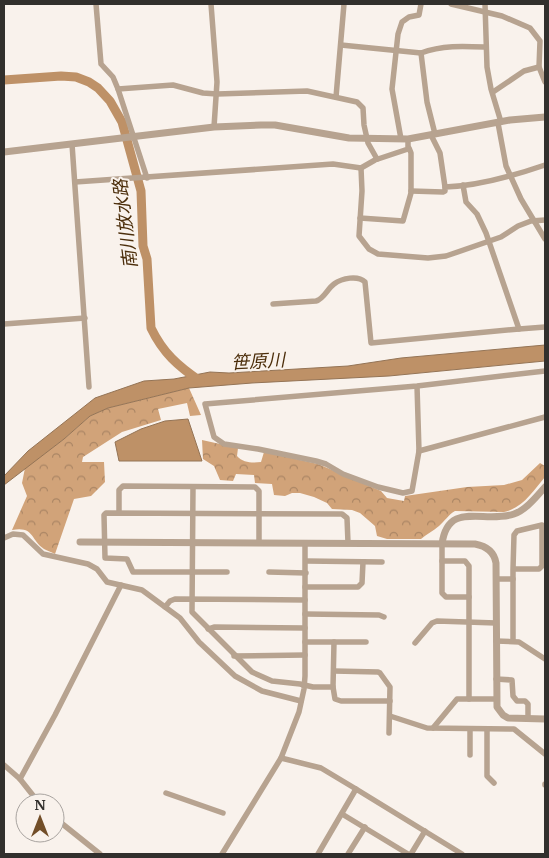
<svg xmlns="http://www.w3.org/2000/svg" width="549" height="858" font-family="Merriweather,'Noto Sans JP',serif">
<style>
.forest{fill:url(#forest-crowns)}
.water{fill:#be9167;stroke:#947456}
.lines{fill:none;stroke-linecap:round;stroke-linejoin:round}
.river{stroke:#be9167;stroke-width:9}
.minor{stroke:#b7a390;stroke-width:5.5}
.tertiary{stroke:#b7a390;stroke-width:7}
.labels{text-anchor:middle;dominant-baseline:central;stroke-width:4;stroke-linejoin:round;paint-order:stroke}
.water-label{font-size:18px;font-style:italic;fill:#4c2e0b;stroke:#f9f2ec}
</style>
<defs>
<pattern id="forest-crowns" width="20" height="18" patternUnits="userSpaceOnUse" patternTransform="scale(1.25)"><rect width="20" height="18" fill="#d1a379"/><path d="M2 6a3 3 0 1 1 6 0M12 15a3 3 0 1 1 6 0" fill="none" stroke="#aa8564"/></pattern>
</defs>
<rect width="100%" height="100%" fill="#f9f2ec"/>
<g class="forest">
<path d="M189 388 201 415 190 416 187 403 158 409 161 420 122 432 83 457 82 462H104L105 482 91 496 74 499 55 554C52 552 47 551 44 549 30 539 34 526 12 530L27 496 22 483 25 468 64 439 90 416 108 408Z"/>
<path d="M202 440 238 448 237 456C243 463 253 463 261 462L264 452 318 464 381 491 387 498 404 501 405 496 467 487 504 485 522 480 540 463 545 466V477C533 491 523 508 504 512L455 511C448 515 445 521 439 526 433 531 427 534 421 539H387L377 536 375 526 360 513 352 510 332 509 327 503 314 497 300 493H292L285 496 274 495 272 484 255 483 254 475 236 474 233 481 220 480 214 466 203 459Z"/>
</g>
<g class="water">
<path d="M545 345V361L389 376 252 383 189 388 108 408 90 416 64 439 4 485V476L28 451 95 398 144 381 174 379 210 372 229 373 348 366 401 358Z"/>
<path d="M188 419 202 461H119L115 442 141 429 165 421Z"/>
</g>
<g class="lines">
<path class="river" d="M4 80 61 76 76 77 89 82 98 88 110 101 122 122 141 191 143 246 147 259 151 328C163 353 178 366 200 381"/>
<g class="minor">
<path d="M96 4 101 64 113 77 118 89 147 178"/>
<path d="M211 4 217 82 214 127"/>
<path d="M451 4 502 16 530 28 540 41 539 67 545 82"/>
<path d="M485 4 487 67 491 89 501 122"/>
<path d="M341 45 421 53C442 45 463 46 485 47"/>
<path d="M421 53 427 102 435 134"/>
<path d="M118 89 173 85 203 93 217 94 307 91 357 102 363 108 364 125 368 143 377 159"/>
<path d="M493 92 524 71 539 67"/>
<path d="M336 97 344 4"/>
<path d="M498 123 506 166 521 199 545 239"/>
<path d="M431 135 440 153 445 187"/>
<path d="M401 139 392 89 398 34 402 22 409 17 419 15 421 4"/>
<path d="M72 144 89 387"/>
<path d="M361 168 362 191 359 236 369 249 378 254 428 258 446 256 501 237 518 226 531 221 545 220"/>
<path d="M75 182 333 164 361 168 375 160 408 149V139"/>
<path d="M463 185 466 202 477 214 486 233 519 329 545 327"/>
<path d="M411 191 443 192 445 191V187C479 186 513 176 545 165"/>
<path d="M360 218 403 221 411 193V153L409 148"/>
<path d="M273 304 316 301C324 299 327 289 334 284 342 278 358 275 365 282L371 343 519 329"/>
<path d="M4 324 85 318"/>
<path d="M417 386 419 451 412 491 403 493 378 487 343 474 326 464 316 461 258 449 224 444 214 437 205 404 417 386 545 371"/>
<path d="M419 451 545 417"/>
<path d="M193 487 192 612 252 672 272 681 300 684 313 687H333"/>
<path d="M119 513V490L123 486 255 487 259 491V543"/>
<path d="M4 538 13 534 23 535 43 554 88 564 97 569 107 582 142 590 180 618 199 642 235 676 262 691 301 701"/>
<path d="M442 544V593L446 597H469"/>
<path d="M306 561 382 562"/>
<path d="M442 561H465L469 566V699"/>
<path d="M513 569 514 535 517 531 542 525V566L539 569H513V641"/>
<path d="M227 572H133L127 559 105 558 104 515 106 513 342 514 347 518 348 543"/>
<path d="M269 572 306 573"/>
<path d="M496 579H513"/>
<path d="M305 587H358L362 583 363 562"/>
<path d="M165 607 170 601 175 599 305 600"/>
<path d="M305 614 379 615 384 617"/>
<path d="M208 629 214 627 305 628"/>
<path d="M496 641 519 642 545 659"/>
<path d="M305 642H366"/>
<path d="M334 642 333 687 335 699 341 701H390"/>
<path d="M415 643 432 623 437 621 496 623"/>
<path d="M234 656 305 655"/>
<path d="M334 671 378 672 380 673 390 687 389 733"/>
<path d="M496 679 512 680 513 696 517 701H525L528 704V719"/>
<path d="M390 716 427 728 514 729 545 754"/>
<path d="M433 728 457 699H496"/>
<path d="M487 729V776L494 783"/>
<path d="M470 755V729"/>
<path d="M281 758 321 768 356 789"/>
<path d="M4 765 20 779 39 803"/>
<path d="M20 779 55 715 121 585"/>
<path d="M545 785V784"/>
<path d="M166 793 223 813"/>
<path d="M342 814 408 854"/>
<path d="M55 818 100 854"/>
<path d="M222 854 281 758 299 712 304 689 305 676V543"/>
<path d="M318 854 356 789 462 854"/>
<path d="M348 854 365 827"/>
<path d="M411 854 425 831"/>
</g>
<g class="tertiary">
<path d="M4 152 214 127 261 125H275L349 138 408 139 510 120 545 117"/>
<path d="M80 542 475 544C486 546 494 551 496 563L497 707 503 715 508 718 545 719"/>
<path d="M442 544C448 500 484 524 514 514 526 510 537 496 545 487"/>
</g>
</g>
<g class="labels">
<g class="water-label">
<text transform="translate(125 224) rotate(-97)">南川放水路</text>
<text transform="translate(258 361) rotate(-3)">笹原川</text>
</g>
</g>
<rect width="549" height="858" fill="none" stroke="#32302d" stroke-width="10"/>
<g transform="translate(40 818)"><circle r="24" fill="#f9f2ec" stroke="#a9a4a0"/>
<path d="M0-4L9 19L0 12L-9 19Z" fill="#724e28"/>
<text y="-8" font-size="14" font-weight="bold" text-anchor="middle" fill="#32302d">N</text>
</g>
</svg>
